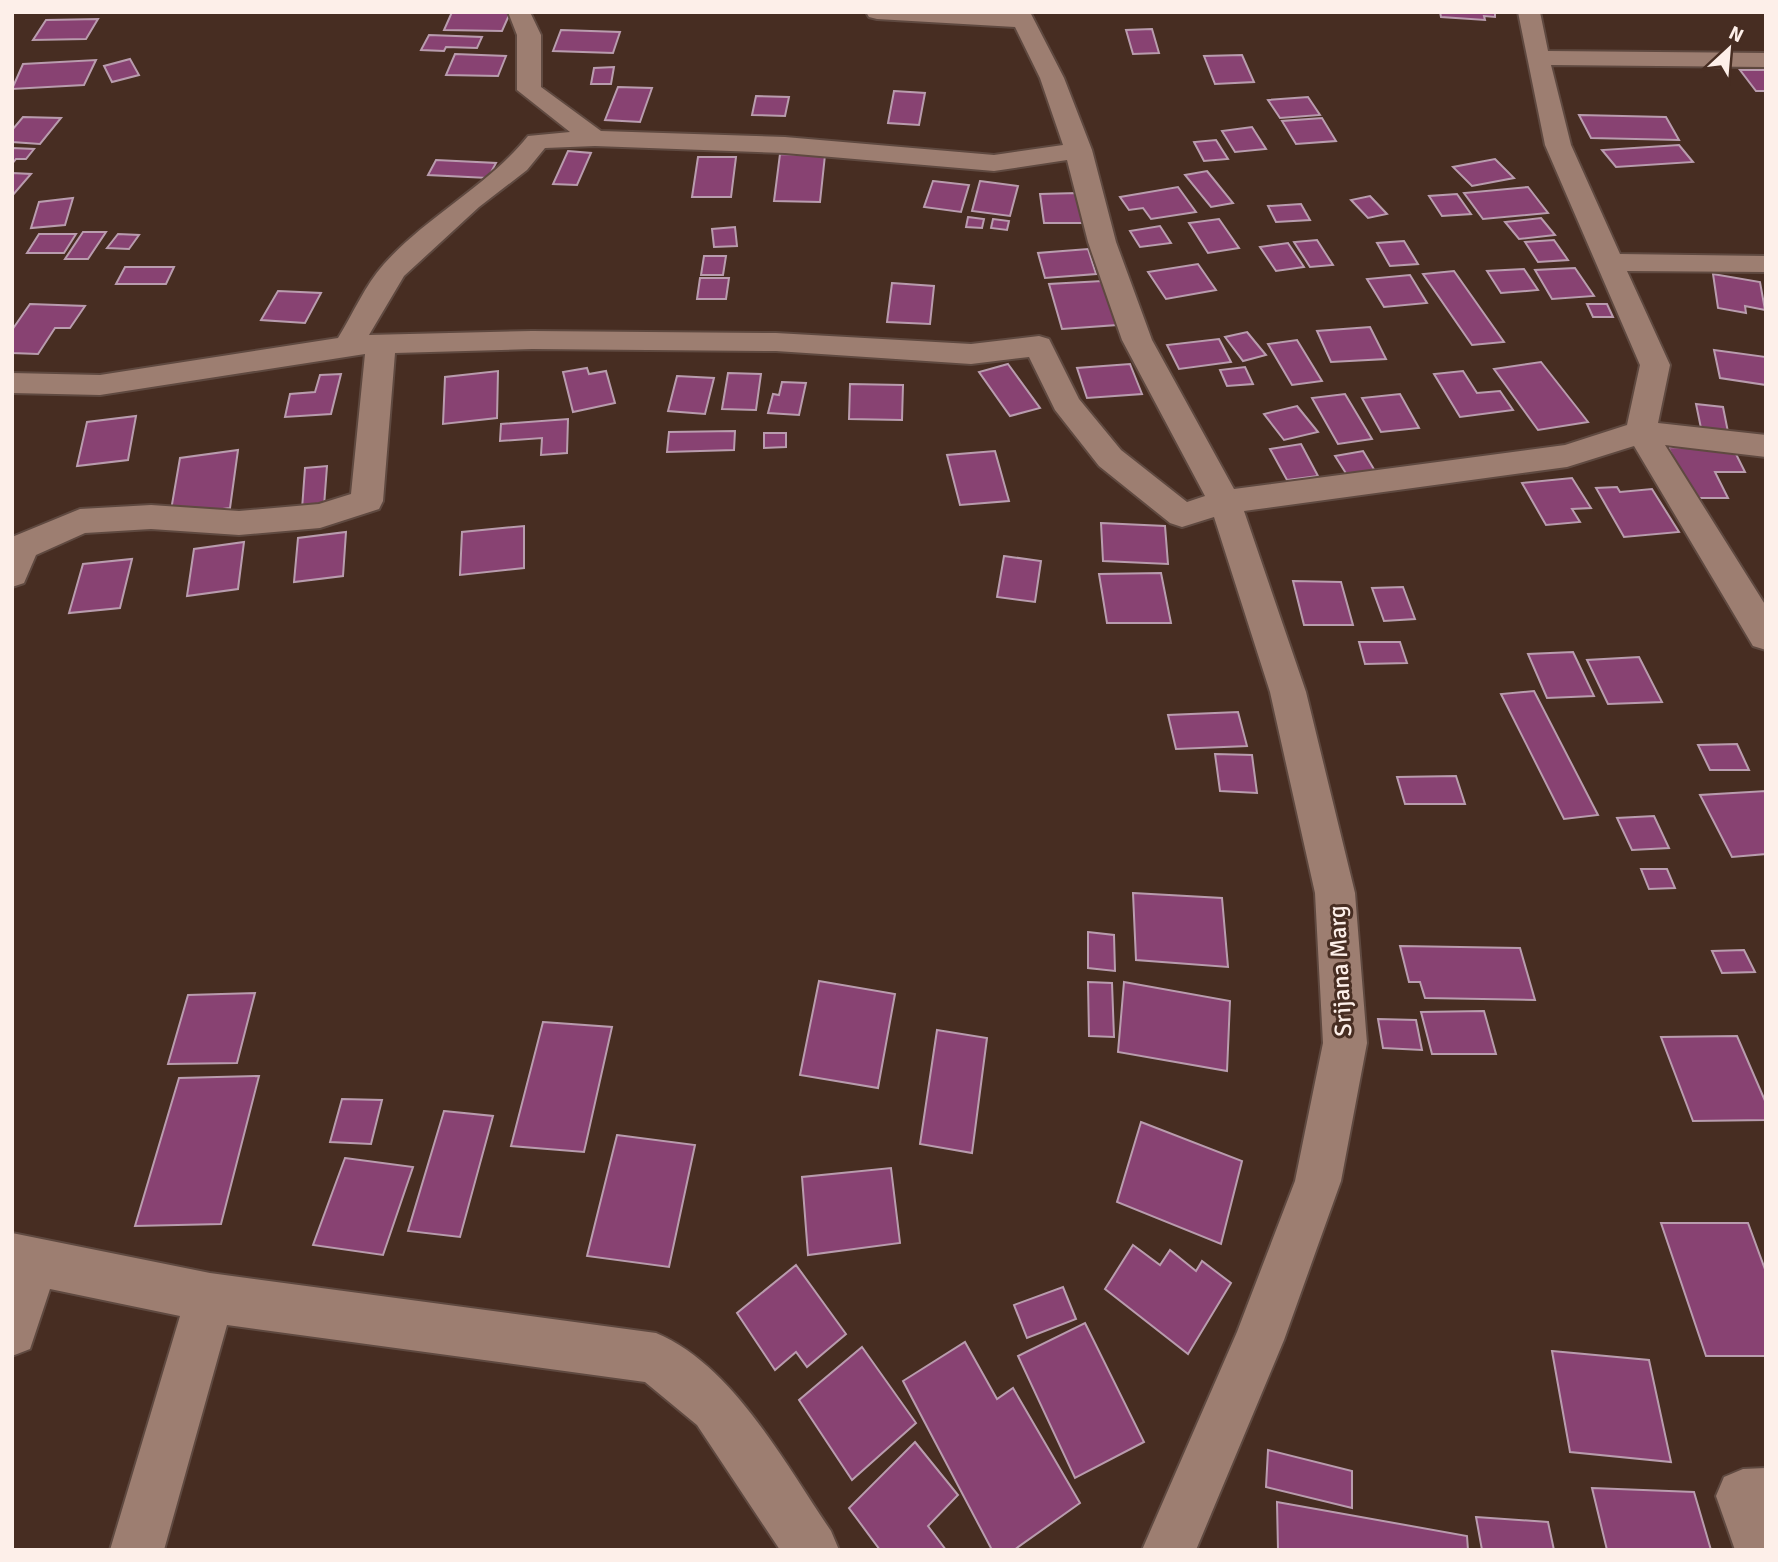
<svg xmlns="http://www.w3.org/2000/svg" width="1778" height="1562" font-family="Signika,sans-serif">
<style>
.building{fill:#884272;stroke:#b99cae;stroke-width:2}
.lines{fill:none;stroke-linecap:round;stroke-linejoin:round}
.street-casing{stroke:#5f4940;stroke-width:4}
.street{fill:#9d7e71;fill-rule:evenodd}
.labels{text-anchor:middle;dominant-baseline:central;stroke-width:6;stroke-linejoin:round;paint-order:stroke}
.street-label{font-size:24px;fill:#fdefe9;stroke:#472d22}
</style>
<rect width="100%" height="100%" fill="#472d22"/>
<g class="building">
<path d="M452 12H476L510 13 502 31 444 30Z"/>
<path d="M1440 12H1495V17L1484 16 1485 20 1441 17Z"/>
<path d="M98 19 86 39 33 40 46 20Z"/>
<path d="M1152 29 1159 53 1133 54 1126 30Z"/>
<path d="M561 30 620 32 613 53 553 51Z"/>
<path d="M429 35 482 37 477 48 446 47 444 51 421 50Z"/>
<path d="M455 54 506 56 498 76 446 75Z"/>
<path d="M1242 55 1254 82 1215 84 1204 56Z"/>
<path d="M130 59 139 75 112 82 104 66Z"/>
<path d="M96 60 84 85 12 89 23 64Z"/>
<path d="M614 67 611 84H591L594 68Z"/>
<path d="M1740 70H1766V91H1756Z"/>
<path d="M618 87 652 88 640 122 605 120Z"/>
<path d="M894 91 925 93 919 125 888 123Z"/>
<path d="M756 96 789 97 785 116 752 115Z"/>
<path d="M1308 97 1320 115 1280 118 1268 100Z"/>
<path d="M1579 115 1666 117 1679 140 1591 138Z"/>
<path d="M23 117 61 118 40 144 12 142V130Z"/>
<path d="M1322 118 1336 141 1296 144 1282 121Z"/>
<path d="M1252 127 1266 149 1235 152 1222 131Z"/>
<path d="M1216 140 1228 159 1204 161 1194 142Z"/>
<path d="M1679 145 1693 162 1616 167 1602 150Z"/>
<path d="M12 148 34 149 26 159H16L12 164Z"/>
<path d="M568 151 591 153 577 185 553 184Z"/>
<path d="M780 154 825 155 820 202 774 201Z"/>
<path d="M698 157H736L731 197H692Z"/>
<path d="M1495 159 1514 178 1472 186 1453 167Z"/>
<path d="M436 160 496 163 488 178 428 175Z"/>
<path d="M1207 171 1233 203 1211 207 1185 175Z"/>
<path d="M12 173 31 174 12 196Z"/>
<path d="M933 181 969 185 961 212 924 207Z"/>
<path d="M980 181 1018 186 1010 216 972 211Z"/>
<path d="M1178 187 1196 212 1151 219 1143 208 1129 210 1120 197Z"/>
<path d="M1528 187 1548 213 1483 219 1464 193Z"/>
<path d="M1077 193 1083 223H1044L1040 194Z"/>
<path d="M1457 194 1471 214 1442 216 1429 196Z"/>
<path d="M1370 196 1387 214 1368 218 1351 200Z"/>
<path d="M73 198 65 225 31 228 39 202Z"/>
<path d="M1301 204 1310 220 1276 222 1268 206Z"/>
<path d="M968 217 984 219 982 228 966 227Z"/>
<path d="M1541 218 1555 235 1519 239 1505 222Z"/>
<path d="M993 219 1009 221 1007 230 991 228Z"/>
<path d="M1219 219 1239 248 1208 253 1189 223Z"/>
<path d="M1160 226 1171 243 1140 247 1130 231Z"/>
<path d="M735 227 737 246 714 247 712 229Z"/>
<path d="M83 232H106L88 259H65Z"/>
<path d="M39 234H76L64 253H27Z"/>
<path d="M118 234 139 235 129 249 107 248Z"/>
<path d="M1317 240 1333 265 1310 267 1294 242Z"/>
<path d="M1554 240 1568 260 1538 262 1525 242Z"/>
<path d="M1404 241 1418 264 1390 266 1377 243Z"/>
<path d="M1288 243 1304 267 1276 271 1260 247Z"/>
<path d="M1088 249 1096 274 1045 278 1038 253Z"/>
<path d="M704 256H726L723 275H701Z"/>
<path d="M1198 264 1216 290 1166 299 1148 272Z"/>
<path d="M125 267H174L166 284H116Z"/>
<path d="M1575 268 1594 296 1552 299 1535 270Z"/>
<path d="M1524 269 1538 290 1501 293 1487 271Z"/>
<path d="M1454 271 1504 342 1472 345 1423 274Z"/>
<path d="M1713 274 1760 282 1765 310 1745 306 1746 313 1718 308Z"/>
<path d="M1410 275 1427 303 1384 307 1367 279Z"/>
<path d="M700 278H729L726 299H697Z"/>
<path d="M1102 281 1117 325 1062 329 1049 284Z"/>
<path d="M892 283 934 286 930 324 887 322Z"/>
<path d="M278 291 321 293 305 323 261 320Z"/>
<path d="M30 304 85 306 70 328H55L38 354 12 353V330Z"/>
<path d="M1587 304H1607L1613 317H1593Z"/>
<path d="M1370 327 1386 359 1331 362 1317 331Z"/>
<path d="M1247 332 1266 355 1243 361 1225 337Z"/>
<path d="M1219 339 1231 362 1179 369 1167 345Z"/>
<path d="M1297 340 1322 381 1292 385 1268 344Z"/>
<path d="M1714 350 1766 357V385L1720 378Z"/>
<path d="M1541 362 1578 409 1588 422 1538 430 1494 369Z"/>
<path d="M1008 364 1040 408 1010 416 979 372Z"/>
<path d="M1130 364 1142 394 1087 398 1077 368Z"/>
<path d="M1245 367 1253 384 1227 386 1220 370Z"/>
<path d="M587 368 589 374 606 371 615 403 573 412 563 372Z"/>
<path d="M498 371 497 418 443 424 445 377Z"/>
<path d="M1463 371 1477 393 1500 391 1513 410 1460 417 1434 374Z"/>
<path d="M728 373 761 374 756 410 722 409Z"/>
<path d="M341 374 331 414 285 417 290 394 315 392 320 375Z"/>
<path d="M677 376 714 378 705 414 668 411Z"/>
<path d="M782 382 806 383 799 415 768 413 773 394 779 395Z"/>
<path d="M850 384 903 385 902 420 849 419Z"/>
<path d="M1345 394 1372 439 1338 444 1312 398Z"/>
<path d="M1400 394 1419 428 1381 432 1362 398Z"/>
<path d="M1696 404 1723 407 1729 437 1702 433Z"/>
<path d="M1297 406 1318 432 1284 440 1264 414Z"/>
<path d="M136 416 128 460 77 466 87 422Z"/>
<path d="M568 419 567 453 541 455 542 438 500 441 501 424Z"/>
<path d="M735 431 734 450 667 452 669 432Z"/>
<path d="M764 433H786V447L764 448Z"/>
<path d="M1301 444 1318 476 1287 480 1270 449Z"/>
<path d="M1668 447 1733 448 1745 472H1715L1728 498H1692Z"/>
<path d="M238 450 230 508 170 516 180 458Z"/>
<path d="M995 451 1009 501 960 505 947 455Z"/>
<path d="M1363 451 1375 471 1347 475 1335 456Z"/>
<path d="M327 466 324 506 302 509 305 468Z"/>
<path d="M1572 478 1591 508 1572 509 1580 522 1546 525 1522 483Z"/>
<path d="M1617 487 1620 492 1652 489 1679 532 1624 537 1596 488Z"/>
<path d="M1101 523 1165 526 1168 564 1103 561Z"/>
<path d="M524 526V568L460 575 462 532Z"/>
<path d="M346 532 343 576 294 582 298 538Z"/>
<path d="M244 542 238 589 187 596 194 549Z"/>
<path d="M1004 556 1041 561 1035 602 997 597Z"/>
<path d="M132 559 120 608 69 613 83 564Z"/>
<path d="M1161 573 1171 623H1107L1099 574Z"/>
<path d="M1293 581 1341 582 1353 625H1304Z"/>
<path d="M1403 587 1415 619 1384 621 1372 588Z"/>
<path d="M1359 642H1400L1407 663 1365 664Z"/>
<path d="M1573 652 1594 696 1547 698 1528 654Z"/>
<path d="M1639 657 1662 702 1608 704 1587 660Z"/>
<path d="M1534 691 1598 815 1564 819 1501 694Z"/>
<path d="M1238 712 1247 746 1176 749 1168 715Z"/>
<path d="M1737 744 1749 770H1710L1698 745Z"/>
<path d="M1215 754 1252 755 1257 793 1220 791Z"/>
<path d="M1456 776 1465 804H1405L1397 777Z"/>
<path d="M1766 791V854L1732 857 1700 795Z"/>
<path d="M1654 816 1669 848 1632 850 1617 818Z"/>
<path d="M1641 869H1667L1675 888 1649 889Z"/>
<path d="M1133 893 1222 898 1228 967 1136 960Z"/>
<path d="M1088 932 1114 935 1115 971 1088 968Z"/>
<path d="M1400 946 1520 948 1535 1000 1425 998 1420 982H1409Z"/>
<path d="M1744 950 1755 972 1722 973 1712 951Z"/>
<path d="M819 981 895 994 878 1088 800 1075Z"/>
<path d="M1088 982 1112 983 1114 1037 1089 1036Z"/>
<path d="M1124 982 1230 1001 1227 1071 1118 1052Z"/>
<path d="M255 993 237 1063 168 1064 188 995Z"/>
<path d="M1484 1011 1496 1054H1432L1421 1012Z"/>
<path d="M1378 1019 1416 1020 1422 1050 1383 1048Z"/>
<path d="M543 1022 612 1027 584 1152 511 1146Z"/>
<path d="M937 1030 987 1038 972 1153 920 1144Z"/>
<path d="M1737 1036 1766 1103V1120L1693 1121 1661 1037Z"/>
<path d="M259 1076 221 1224 135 1226 179 1078Z"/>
<path d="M342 1099 382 1100 371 1144 330 1142Z"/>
<path d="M444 1111 493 1116 460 1237 408 1231Z"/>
<path d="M1141 1122 1242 1161 1221 1244 1117 1202Z"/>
<path d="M617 1135 695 1145 669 1267 587 1256Z"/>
<path d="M345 1158 413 1167 383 1255 313 1245Z"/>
<path d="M891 1168 900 1243 808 1255 802 1177Z"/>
<path d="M1661 1223H1748L1766 1272V1356H1706Z"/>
<path d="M1133 1245 1160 1265 1170 1250 1196 1271 1202 1261 1231 1283 1188 1354 1105 1289Z"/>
<path d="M796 1265 846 1334 807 1367 796 1352 775 1370 737 1313Z"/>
<path d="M1063 1287 1076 1319 1027 1338 1014 1305Z"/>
<path d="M1085 1323 1144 1442 1075 1478 1018 1356Z"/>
<path d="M965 1342 997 1399 1013 1388 1080 1503 1014 1550H992L903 1381Z"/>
<path d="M862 1347 916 1423 852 1480 799 1400Z"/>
<path d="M1552 1351 1649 1360 1671 1462 1570 1452Z"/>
<path d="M915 1442 958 1495 928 1526 946 1550H880L849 1508Z"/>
<path d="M1268 1450 1352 1471V1508L1266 1487Z"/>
<path d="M1592 1488 1694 1492 1711 1550H1607Z"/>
<path d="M1277 1502 1467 1536 1468 1550H1278Z"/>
<path d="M1476 1517 1548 1522 1554 1550H1482Z"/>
</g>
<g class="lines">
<g class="street-casing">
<g id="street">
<path d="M508 12H530L541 35V87L601 131 785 137 994 155 1063 145 1040 78 1015 27 877 19 869 17 866 12H1030L1064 78 1092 150 1116 242 1152 340 1234 489 1565 445 1627 425 1640 365 1545 145 1518 12H1540L1548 51 1766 53V67L1551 65 1571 145 1620 254 1766 256V272L1627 271 1670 365 1658 423 1766 435V457L1665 445 1766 606V650L1753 646 1634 446 1567 467 1244 511 1306 692 1355 893 1367 1043 1341 1181 1284 1340 1196 1550H1142L1237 1332 1295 1181 1323 1043 1315 893 1270 692 1214 517 1182 527 1170 523 1099 466 1055 410 1029 357 971 364 776 351 532 349 395 353 383 501 379 509 320 528 239 535 151 529 85 533 36 555 24 583 12 587V537L80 509 151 505 239 511 319 504 351 494 365 354 100 395 12 393V373L100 375 338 338C353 314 365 285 384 264 427 216 488 186 528 136L570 132 517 90V35ZM595 146 785 153 994 171 1067 160 1088 242 1122 340 1205 496 1187 502 1121 450 1079 399 1049 339 1039 336 971 344 776 333 532 331 369 335 404 276 479 207 527 170 545 148Z"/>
<path d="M12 1233 210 1273 656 1333C733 1365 785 1464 831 1531L839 1550H780L697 1425 645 1382 227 1325 164 1550H110L180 1316 50 1289 30 1349 12 1356Z"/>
<path d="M1766 1468V1550H1735L1716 1496 1724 1477 1743 1469Z"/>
</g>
</g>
<use href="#street" class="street"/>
</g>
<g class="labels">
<g class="street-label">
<text transform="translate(1340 971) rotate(-93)">Srijana Marg</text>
</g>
</g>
<rect width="1778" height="1562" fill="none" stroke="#fdefe9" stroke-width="28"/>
<g transform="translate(1729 49) rotate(26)" stroke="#472d22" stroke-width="5" paint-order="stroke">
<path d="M0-5L12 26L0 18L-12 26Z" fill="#fdefe9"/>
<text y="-10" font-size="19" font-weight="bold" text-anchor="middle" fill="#fdefe9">N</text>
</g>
</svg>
